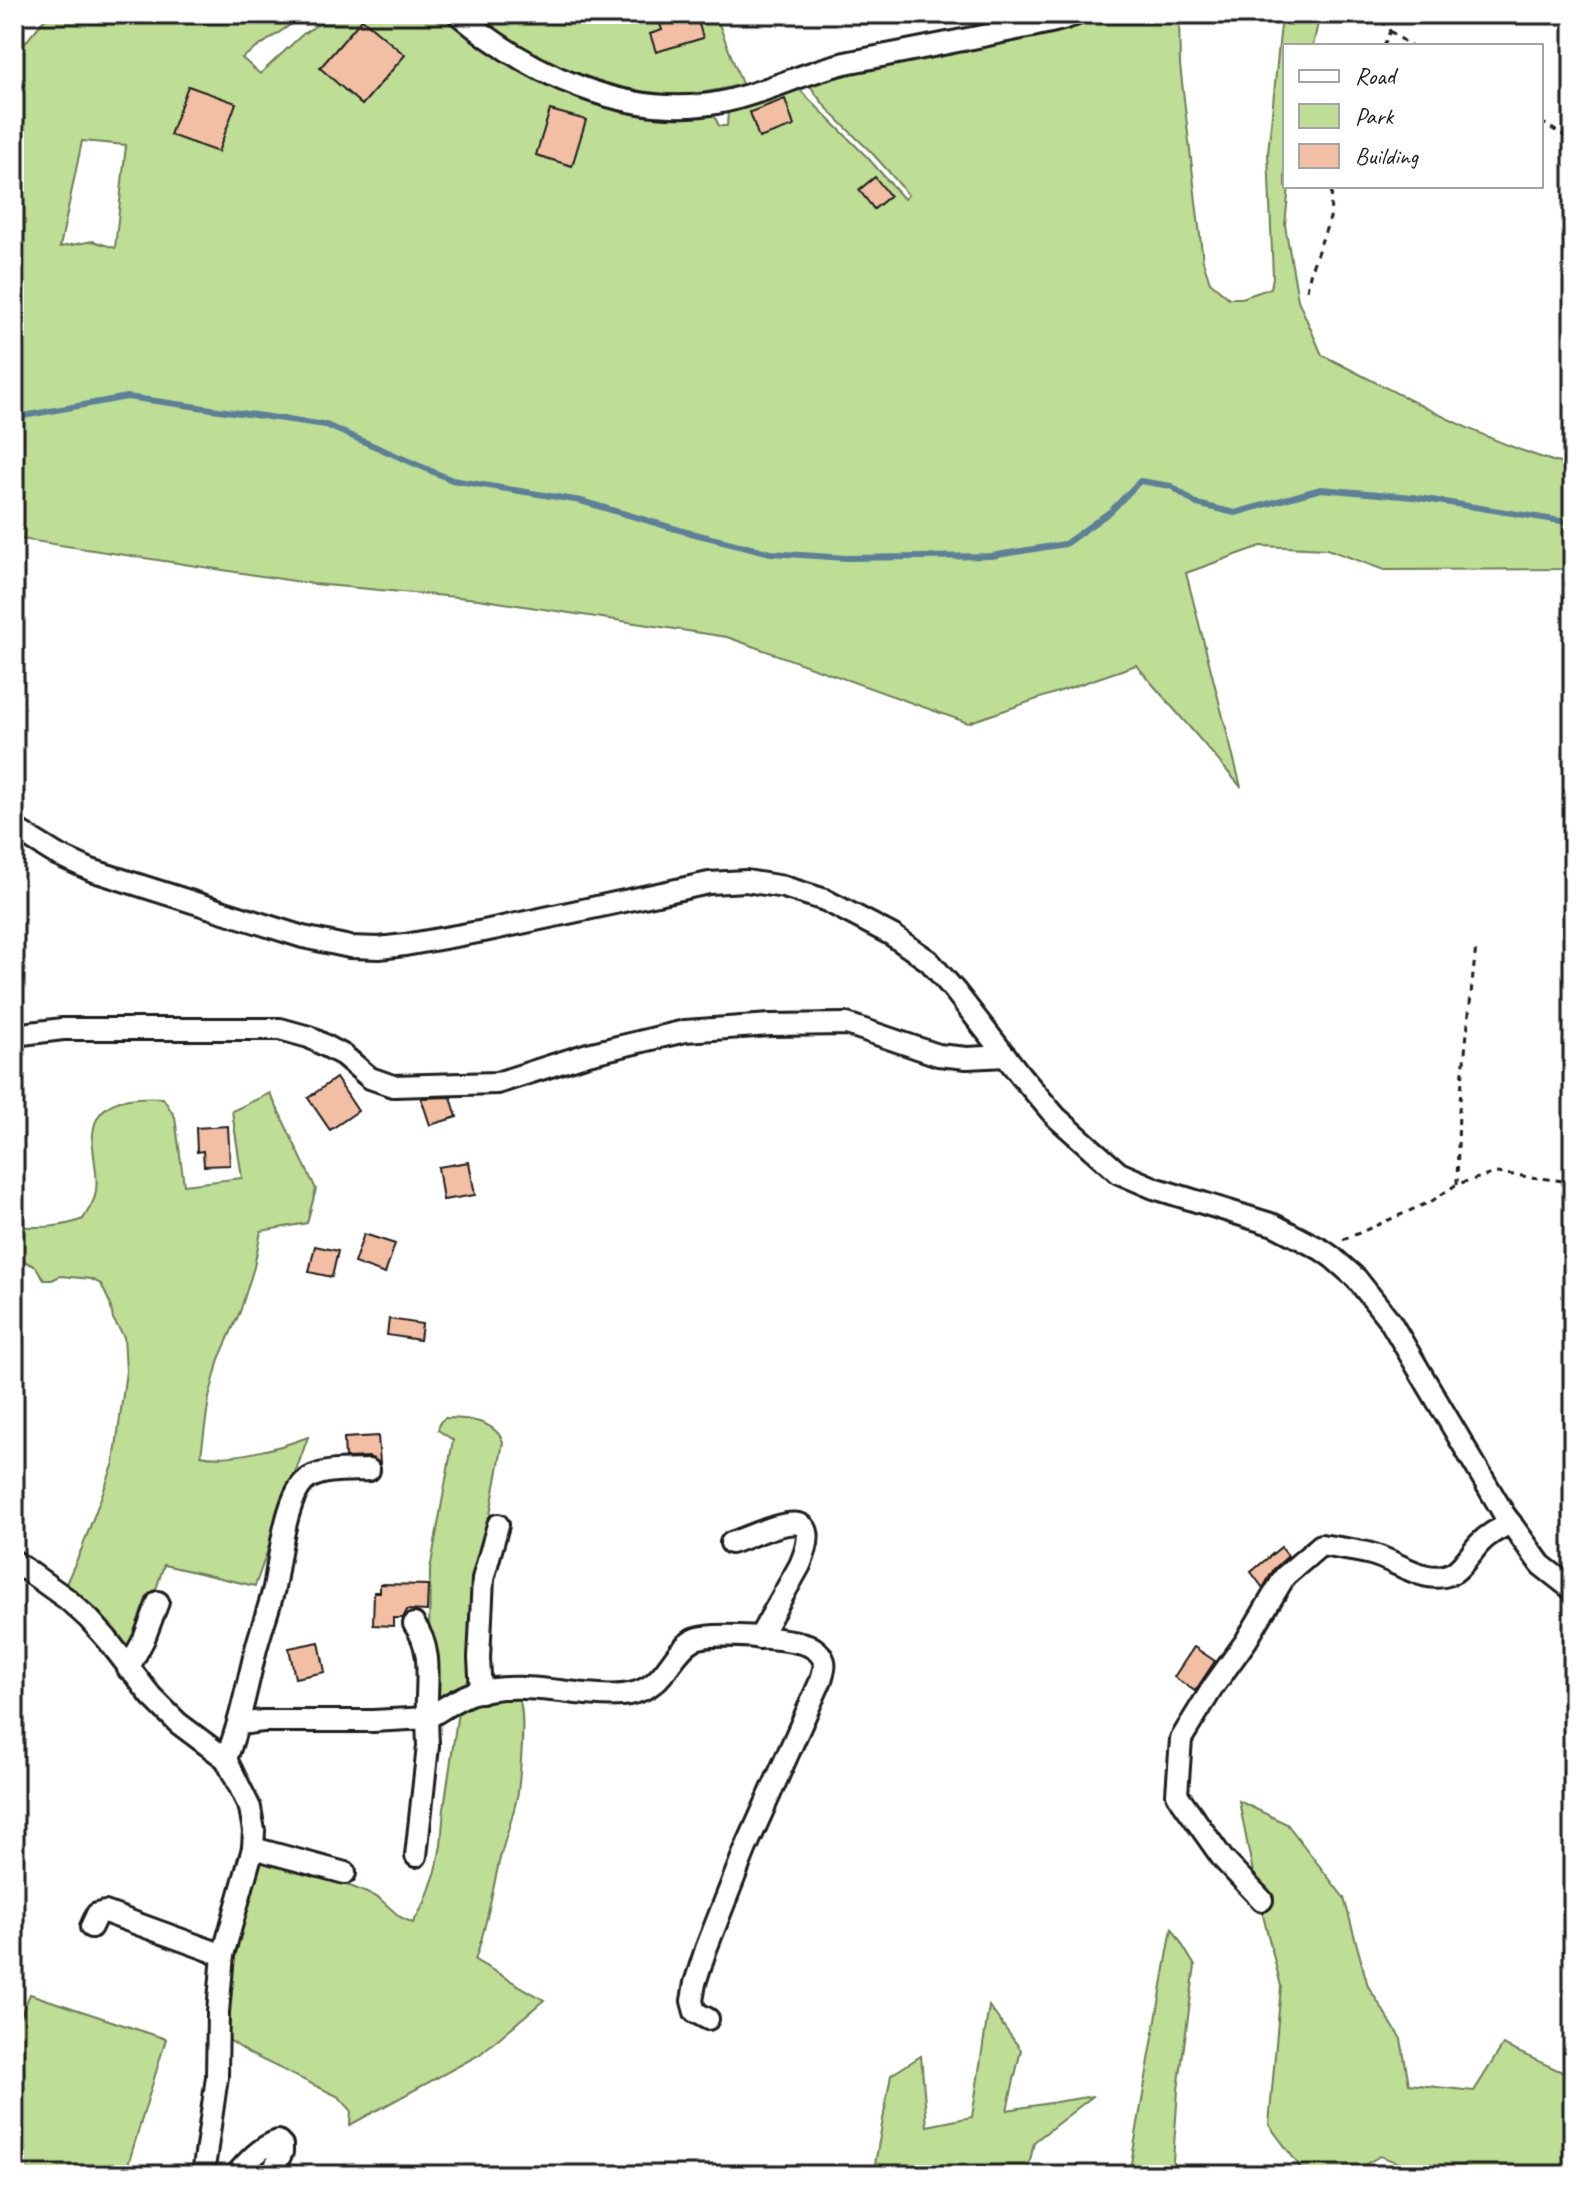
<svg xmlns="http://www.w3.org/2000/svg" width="1587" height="2189" font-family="Caveat,sans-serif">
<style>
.green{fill:#bedd95;stroke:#6d7c58;stroke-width:2;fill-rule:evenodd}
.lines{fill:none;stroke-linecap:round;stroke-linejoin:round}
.stream{stroke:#5d8096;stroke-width:6}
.building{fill:#f3bfa4;stroke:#1c1c1c;stroke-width:2}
.minor-casing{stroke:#1c1c1c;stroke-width:26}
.path{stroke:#1c1c1c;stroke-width:3;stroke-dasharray:6 6;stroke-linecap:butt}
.minor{stroke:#fff;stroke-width:20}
</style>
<rect width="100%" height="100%" fill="#fff"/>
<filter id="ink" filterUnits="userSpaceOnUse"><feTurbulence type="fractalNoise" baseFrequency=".0125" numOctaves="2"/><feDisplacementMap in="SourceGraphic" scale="16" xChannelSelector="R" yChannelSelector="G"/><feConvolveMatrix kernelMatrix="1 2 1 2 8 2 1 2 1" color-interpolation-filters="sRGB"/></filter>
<g filter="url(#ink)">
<g class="green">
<path d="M49 14H306L242 58 260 74 303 34 334 14H445L497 55 513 65 713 113 719 126H727L728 110 796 89H799L868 158 904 199 908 195C897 181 884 166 871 152 847 128 821 107 805 77L1077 14H1179L1180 65 1203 261 1210 282 1229 298H1242L1271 288 1273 277 1268 153 1282 14H1320L1313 46H1285V186H1289L1285 225 1298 300 1322 355C1404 396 1484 443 1573 467V569L1384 570 1327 549 1261 546 1186 573 1241 787 1136 665 968 723 727 637 478 599 314 584 14 538V56ZM82 141 126 145 115 248 93 241 60 247Z"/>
<path d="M470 14H715L742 84C631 116 561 73 470 14Z"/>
<path d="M270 1093 316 1189 307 1223 261 1231 254 1267 240 1312 219 1359 209 1398 201 1455C228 1462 282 1447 308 1437L255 1586 164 1565 149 1611 128 1656 64 1588 82 1548 114 1463 126 1371 124 1337 113 1319 110 1303 101 1284 91 1279 60 1276 52 1280H44L36 1267 14 1256V1226C38 1228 61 1228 83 1219 87 1212 93 1204 95 1196 99 1180 94 1162 93 1146 89 1099 127 1096 163 1098L175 1117 184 1185 242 1178 232 1111Z"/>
<path d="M445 1418C465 1418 495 1420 503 1442L488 1526 475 1678 467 1687 432 1708 429 1636 430 1570 453 1440 438 1430 440 1422Z"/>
<path d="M517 1695C527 1707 520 1774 518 1792 514 1814 506 1836 500 1858 492 1892 487 1926 475 1960L544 2000 479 2055 350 2125 351 2110 339 2097 250 2054 223 2036 227 1979 260 1855 355 1888 379 1898 400 1917 413 1923 425 1902 436 1871 441 1845 444 1808 459 1705 473 1700Z"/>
<path d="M1239 1801 1287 1824 1344 1898 1368 1986 1401 2039 1409 2084 1474 2091 1503 2045 1573 2077V2175H1432L1380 2156 1347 2175H1306L1269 2125 1281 1986 1256 1888Z"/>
<path d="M1172 1928 1195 1966 1178 2090 1172 2175H1129Z"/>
<path d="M30 1994 166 2039 125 2175H14V2031Z"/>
<path d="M989 2006 1021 2050 1007 2110 1093 2096 1034 2142 1027 2175H873L891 2075 921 2056 927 2126 972 2117Z"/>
</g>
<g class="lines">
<path class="stream" d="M14 420 23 416 127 397 326 425 452 480 581 501 683 531 771 553 846 558 991 556 1065 544 1111 511 1140 481 1171 486 1197 504 1235 513 1321 489 1413 497 1573 523"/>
</g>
<g class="building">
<path d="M657 14H696L703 38 656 52 650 34 662 30Z"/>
<path d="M362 19 405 55 362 105 320 68Z"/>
<path d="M188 86 236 103 218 152 170 135Z"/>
<path d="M785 99 794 126 759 138 750 112Z"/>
<path d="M550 110 586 120 572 166 536 155Z"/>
<path d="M875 177 890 196 874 209 859 190Z"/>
<path d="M336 1078 358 1111 330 1130 308 1098Z"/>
<path d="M451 1097 457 1117 430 1125 421 1098Z"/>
<path d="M228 1126 230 1165 204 1166 203 1151 197 1152 196 1128Z"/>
<path d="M469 1162 475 1195 443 1200 438 1167Z"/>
<path d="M364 1234 395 1244 385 1274 354 1263Z"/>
<path d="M315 1246 338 1251 332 1277 309 1272Z"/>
<path d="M389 1319 422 1324 420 1340 387 1335Z"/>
<path d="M378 1436 380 1463 369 1457 345 1458 344 1438Z"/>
<path d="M1281 1547 1288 1556 1274 1569 1263 1588 1251 1572Z"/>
<path d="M380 1584 428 1585 427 1611 407 1610 403 1618H393V1626L373 1625 374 1592H380Z"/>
<path d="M319 1642 325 1672 295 1678 289 1648Z"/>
<path d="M1194 1647 1215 1661 1195 1691 1174 1677Z"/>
</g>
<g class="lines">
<g class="minor-casing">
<g id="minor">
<path d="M458 14C528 73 628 121 722 102 766 93 806 71 850 62 904 52 958 41 1012 30 1033 25 1057 23 1077 14"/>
<path d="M14 828 56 854 91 870 303 937 350 947 379 948 405 945 484 931 709 883 746 881 784 887 825 900 892 935 929 961 955 991 1021 1076 1056 1117 1119 1173 1154 1188 1274 1225 1322 1250 1332 1257 1356 1278 1390 1321 1504 1514 1541 1565 1573 1590"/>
<path d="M14 1035 63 1029H280L309 1037 343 1055 370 1078 393 1086 497 1083 588 1054 685 1031 770 1025 847 1024 938 1055 967 1058 1006 1056"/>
<path d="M731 1543C764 1532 830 1495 800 1565L759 1638"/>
<path d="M14 1561 67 1599 89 1619 107 1639 151 1696 178 1723 226 1759 250 1808 254 1831 253 1848 223 1955 218 2012 217 2077 203 2175"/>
<path d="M414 1624C435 1651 425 1687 427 1718 442 1710 454 1700 470 1694 506 1682 549 1690 586 1694 600 1695 615 1697 629 1694 667 1687 668 1655 693 1640 711 1631 789 1638 808 1645 814 1648 819 1651 822 1657 827 1664 823 1672 821 1680L745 1850 706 1949 695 1983 692 2001 695 2012 708 2019"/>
<path d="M128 1669 144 1639 158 1602"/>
<path d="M481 1692 479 1658 483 1579 498 1525"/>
<path d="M239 1724 263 1721H373L427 1718 428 1746 416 1856"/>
<path d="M226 1759C240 1723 246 1690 255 1653 260 1631 269 1610 274 1588 279 1562 285 1501 304 1482 319 1468 350 1471 369 1470"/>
<path d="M253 1848 345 1873"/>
<path d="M1262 1900 1223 1859 1177 1794 1181 1739 1213 1687 1246 1641 1285 1576 1321 1545C1338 1548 1355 1550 1371 1554 1396 1560 1428 1588 1454 1572 1464 1565 1471 1553 1479 1544 1488 1534 1499 1529 1511 1523"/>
<path d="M91 1927 97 1914 105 1912 223 1955"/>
<path d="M236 2175C247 2162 261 2146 278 2141L282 2145V2152L271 2175"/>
</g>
</g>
<g class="path">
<path d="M1372 14 1382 21"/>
<path d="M1390 31 1411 46"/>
<path d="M1384 46 1390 31 1383 22 1388 14"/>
<path d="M1541 122 1573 141"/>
<path d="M1307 290 1311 270 1330 218 1332 186"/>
<path d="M1457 1184 1459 1110 1476 946"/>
<path d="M1343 1240 1432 1201 1457 1184 1496 1173 1573 1182"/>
</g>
<use href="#minor" class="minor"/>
</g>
</g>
<rect width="1587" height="2189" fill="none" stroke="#fff" stroke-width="48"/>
<rect x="24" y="24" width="1539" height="2141" fill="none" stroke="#1c1c1c" stroke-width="3" filter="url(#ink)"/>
<rect x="1283" y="44" width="260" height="144" fill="#ffffff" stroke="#a4a4a4" stroke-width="2"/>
<rect x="1299" y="70" width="40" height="12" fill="#ffffff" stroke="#a4a4a4" stroke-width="2"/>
<text x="1355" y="84" font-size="24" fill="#1c1c1c">Road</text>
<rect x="1299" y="104" width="40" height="24" fill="#bedd95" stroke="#a4a4a4" stroke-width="2"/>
<text x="1355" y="124" font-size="24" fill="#1c1c1c">Park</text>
<rect x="1299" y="144" width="40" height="24" fill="#f3bfa4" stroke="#a4a4a4" stroke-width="2"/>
<text x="1355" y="164" font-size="24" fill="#1c1c1c">Building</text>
</svg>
